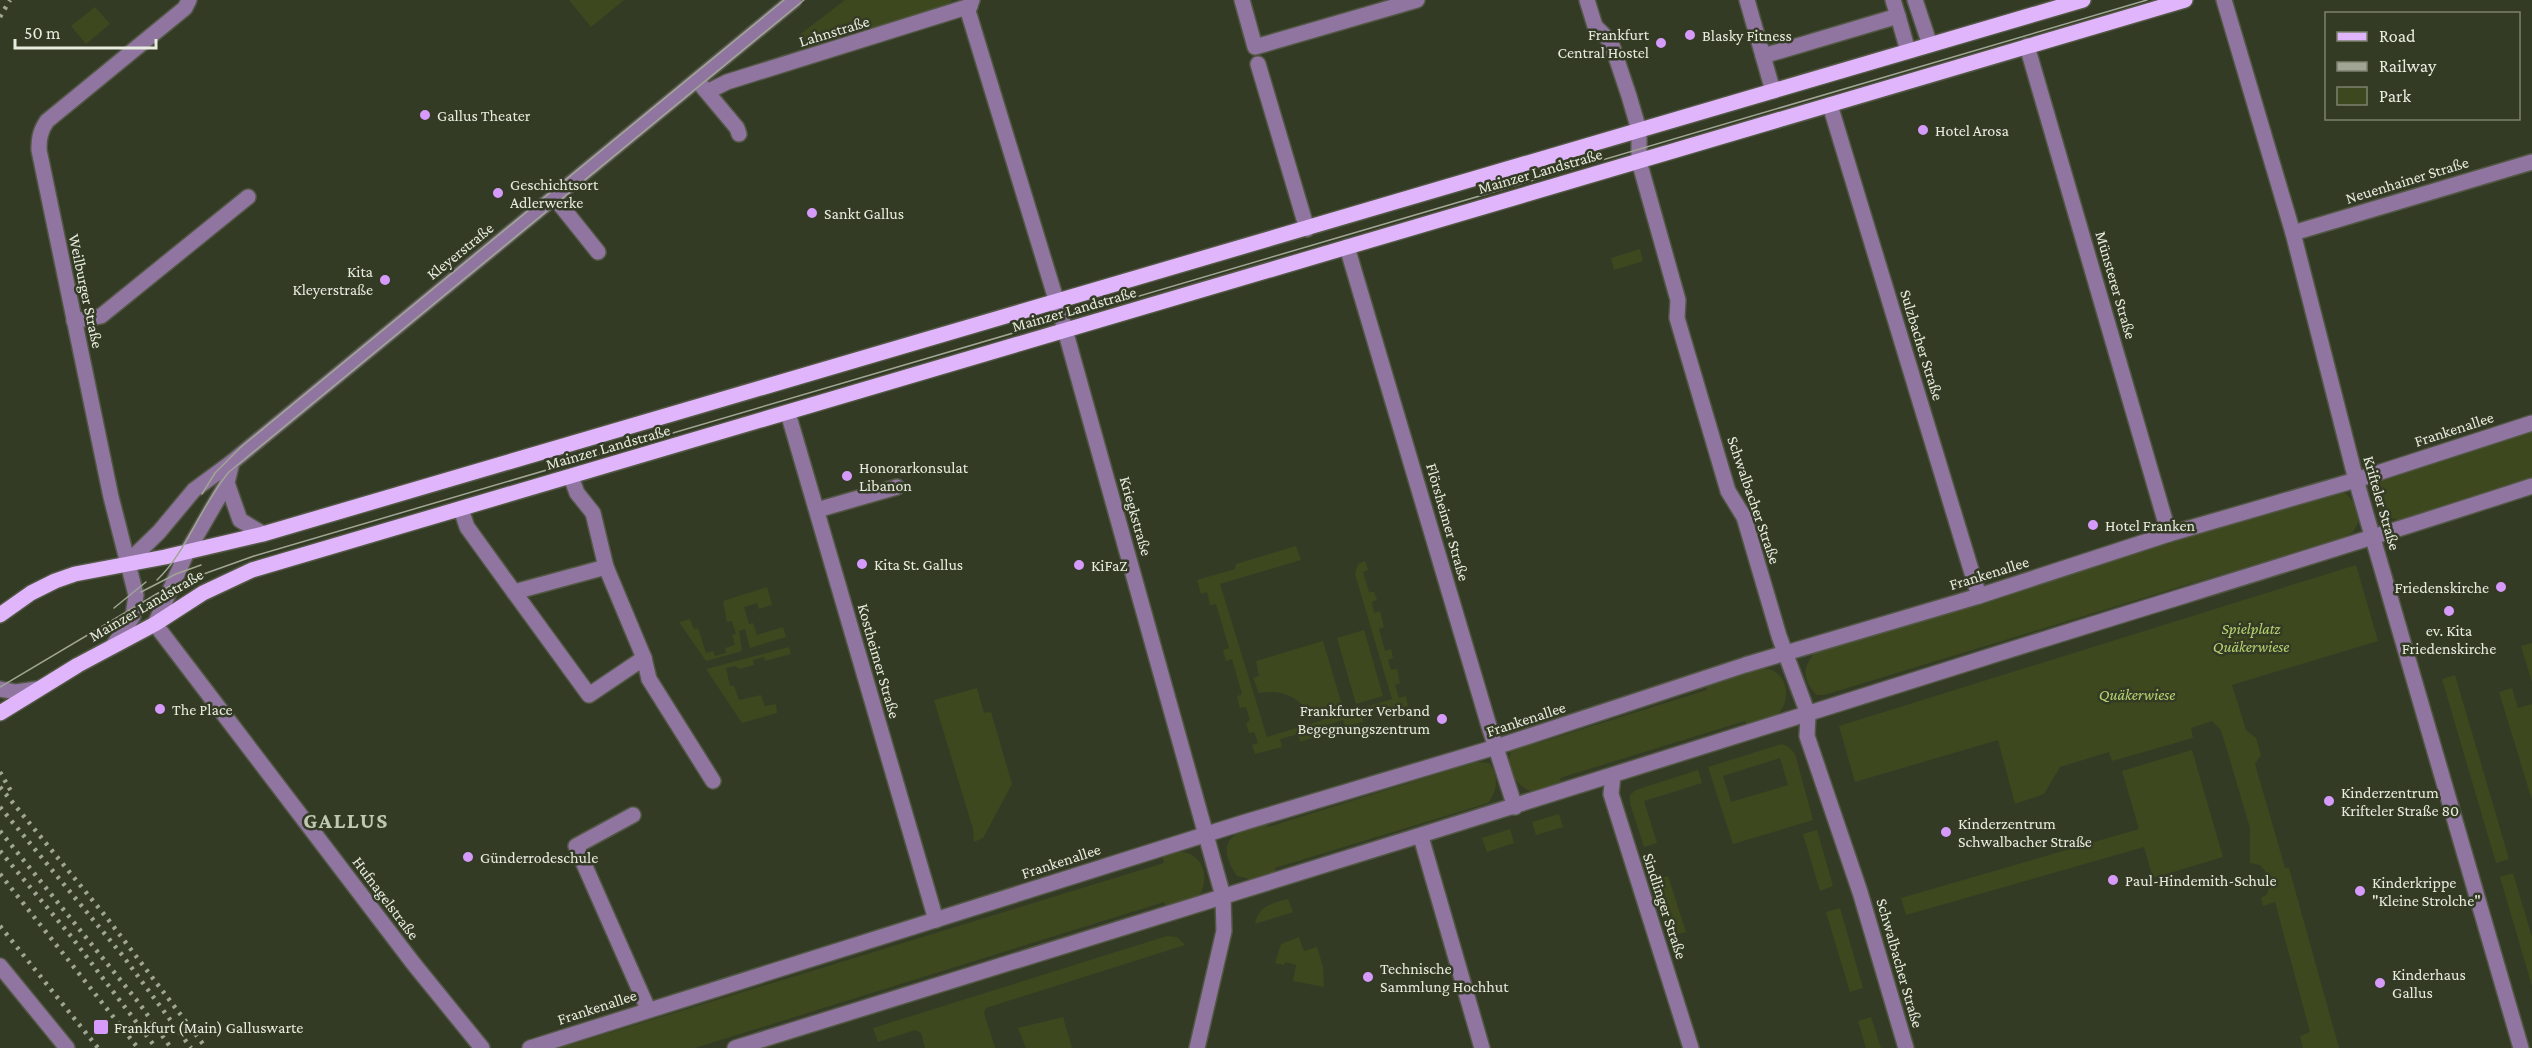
<svg xmlns="http://www.w3.org/2000/svg" width="2532" height="1048" font-family="'Crimson Pro',serif">
<style>
.green{fill:#3d481e;fill-rule:evenodd}
.lines{fill:none;stroke-linecap:round;stroke-linejoin:round}
.minor-casing{stroke:#515743;stroke-width:18}
.major-casing{stroke:#515743;stroke-width:18}
.minor{stroke:#8f75a0;stroke-width:15}
.major{stroke:#e0b5fc;stroke-width:15}
.tram{stroke:#a0a594;stroke-width:1.5}
.rail{stroke:#a0a594;stroke-width:4.5;stroke-dasharray:3 6;stroke-linecap:butt}
.poi-dot{fill:#d69bfa;stroke:#343b25;stroke-width:2}
.labels{text-anchor:middle;dominant-baseline:central;stroke-width:5;stroke-linejoin:round;paint-order:stroke}
.street-label{font-size:16px;fill:#e8ecdf;stroke:#343b25}
.poi-label{font-size:16px;fill:#e8ecdf;stroke:#343b25;text-anchor:start}
.park-label{font-size:16px;font-style:italic;fill:#b8d371;stroke:#343b25}
.district-label{font-size:22px;font-weight:bold;letter-spacing:1.5px;fill:#c0c9af;stroke:#343b25}
</style>
<rect width="100%" height="100%" fill="#343b25"/>
<g class="green">
<path d="M569 0H624L591 27Z"/>
<path d="M845 0H952L947 6 806 53 798 36Z"/>
<path d="M95 7 110 24 86 44 71 26Z"/>
<path d="M1640 249 1643 261 1614 270 1611 258Z"/>
<path d="M2532 430V478L2409 520C2382 522 2374 507 2378 483L2388 475Z"/>
<path d="M2334 489C2353 493 2355 505 2359 521L2353 532 2344 537 1824 695H1817C1800 679 1803 662 1820 648Z"/>
<path d="M1296 546 1301 560 1220 584 1267 737 1392 699 1355 574 1358 564 1365 561 1368 570 1363 572 1369 592H1374L1377 600 1372 602 1374 613 1380 611 1384 627 1379 629 1385 651 1391 649 1393 658 1388 660 1391 670 1397 669 1400 683 1395 685 1399 698 1406 696 1408 706 1381 716 1379 709 1361 715 1363 722 1345 726 1343 720 1317 728 1319 736 1300 742 1298 734 1280 739 1282 747 1255 754 1252 745 1258 743 1254 732 1249 733 1246 723 1250 720 1246 707 1240 708 1237 696 1242 694 1232 659 1226 661 1223 650 1229 648 1216 604 1210 605 1207 592 1201 594 1197 580 1235 569 1236 564Z"/>
<path d="M2356 565 2378 641 2232 685 2246 730 2256 738 2261 755 2255 764 2285 868H2289L2339 1048H2303L2300 1036 2310 1032 2275 902 2263 906 2261 898 2267 894 2272 879 2260 865 2250 863V828L2221 730 2212 721 2191 728 2193 738 2112 761 2109 752 2060 767 2044 794 2015 804 1998 740 1855 782 1839 726Z"/>
<path d="M767 587 772 605 759 609 757 603 744 607 749 624 753 623 757 635 783 627 786 637 750 648 745 629 739 631 742 651 706 661 679 622 690 619 694 629 698 628 706 653 713 651 715 656 726 653 725 648 735 645 732 635 736 634 732 621 727 622 723 601Z"/>
<path d="M1364 630 1383 696 1356 704 1337 638Z"/>
<path d="M1323 641 1343 708 1311 715C1297 696 1283 689 1259 693L1253 678 1259 676 1256 661Z"/>
<path d="M2532 643V682L2521 646Z"/>
<path d="M789 647 791 654 765 661 764 657 753 660 754 665 739 669 736 666 726 668 730 686H734L739 700 761 695 765 706 776 704 777 713 742 723 706 669Z"/>
<path d="M1757 669C1761 669 1767 668 1771 670 1791 677 1790 707 1774 717 1767 722 1756 724 1747 727L1745 721 1560 778 1562 785C1555 787 1546 792 1539 792 1517 794 1497 758 1518 744 1523 741 1531 740 1536 738L1538 743 1707 690 1705 683Z"/>
<path d="M2455 675 2509 859 2496 863 2442 679Z"/>
<path d="M977 688 984 713 991 712 1012 784 983 838 974 842 973 829 934 700Z"/>
<path d="M2512 688 2518 708 2532 704V800L2499 692Z"/>
<path d="M1782 744 1789 747 1795 754 1813 820 1733 844 1708 767ZM1780 758 1788 785 1731 802 1723 776Z"/>
<path d="M2192 750 2223 857 2153 878 2144 847 1906 915 1901 898 2139 829 2122 771Z"/>
<path d="M1476 762 1489 763C1499 776 1498 790 1488 803L1275 868 1276 875 1254 880 1237 876C1214 842 1232 832 1265 822L1268 827Z"/>
<path d="M1698 770 1702 783 1644 801 1657 843 1644 847 1630 803V795L1636 790Z"/>
<path d="M1559 814 1563 827 1536 835 1532 822Z"/>
<path d="M1510 829 1514 843 1487 852 1482 838Z"/>
<path d="M1817 830 1833 886 1820 891 1803 834Z"/>
<path d="M1175 851C1180 852 1186 852 1190 854 1207 862 1209 887 1195 900 1189 905 1175 907 1167 909L1164 902 695 1048H540L567 1039 570 1045 1164 863 1162 855Z"/>
<path d="M2513 873 2532 937V986L2500 877Z"/>
<path d="M1668 876 1686 932 1671 936 1654 880Z"/>
<path d="M1288 899 1293 912 1255 924C1258 906 1273 903 1288 899Z"/>
<path d="M1840 908 1863 988 1850 992 1826 912Z"/>
<path d="M1167 936 1177 937 1185 945 986 1008 984 1013 995 1048H925L921 1033 915 1030 878 1042 873 1028Z"/>
<path d="M1299 937 1304 951 1317 947 1323 967 1324 987 1293 981 1296 965 1285 962 1284 965 1275 963 1281 944Z"/>
<path d="M1063 1017 1072 1048H1026L1018 1028Z"/>
<path d="M1871 1017 1881 1048H1866L1858 1021Z"/>
</g>
<g class="lines">
<g class="minor-casing">
<g id="minor">
<path d="M972 0 968 11 1062 319 1223 896 1224 931 1197 1048"/>
<path d="M1242 0 1255 47 1417 0"/>
<path d="M1587 0 1595 26 1611 42 1629 96 1639 130V161L1678 300 1677 318 1728 491 1744 517 1779 636 1808 714 1807 736 1860 892 1906 1048"/>
<path d="M1747 0 1763 56 1898 16 1893 0"/>
<path d="M1915 0 1930 45"/>
<path d="M2224 0 2293 233 2356 480 2521 1048"/>
<path d="M1898 16 1908 51"/>
<path d="M2027 46 2169 534"/>
<path d="M1763 56 1773 91"/>
<path d="M1258 64 1307 229"/>
<path d="M701 85 737 128 739 134"/>
<path d="M709 91 727 82 970 6"/>
<path d="M1830 105 1979 596"/>
<path d="M554 197 598 252"/>
<path d="M2293 233 2532 162"/>
<path d="M1347 247 1489 726 1515 807"/>
<path d="M74 321 101 316 248 197"/>
<path d="M788 413 936 920"/>
<path d="M232 462 227 483 187 552 155 624 413 963 482 1048"/>
<path d="M227 483 240 520 263 534"/>
<path d="M461 509 467 527 514 592 606 567 593 513 577 493 571 477"/>
<path d="M817 510 897 487"/>
<path d="M127 563 159 532 194 490 232 462 794 0"/>
<path d="M514 592 589 695 644 658 606 567"/>
<path d="M113 646 133 616 136 595 111 497 39 150C39 139 40 131 47 121L185 8 189 0"/>
<path d="M644 658 649 679 713 781"/>
<path d="M0 689 16 692 37 689"/>
<path d="M1613 775 1611 794 1691 1048"/>
<path d="M633 815 576 846 648 1009"/>
<path d="M1421 837 1482 1048"/>
<path d="M0 966 67 1048"/>
<path d="M530 1048 1242 823 1496 747 1745 665 1979 596 2169 534 2356 480 2532 423"/>
<path d="M735 1048C1151 920 1566 790 1981 659 2165 601 2349 546 2532 486"/>
</g>
</g>
<g class="major-casing">
<g id="major">
<path d="M0 615 31 593 55 581 75 574 165 557 263 534 2083 0"/>
<path d="M0 713 78 665 155 624 203 593 252 570 2185 0"/>
</g>
</g>
<use href="#minor" class="minor"/>
<use href="#major" class="major"/>
<g class="tram">
<path d="M202 494 215 473 241 447 784 0"/>
<path d="M157 580C186 553 201 505 229 472L804 0"/>
<path d="M141 592 176 574 201 565"/>
<path d="M114 608 146 582"/>
<path d="M0 687 170 586 254 556 2147 0"/>
</g>
<g class="rail">
<path d="M0 17 10 0"/>
<path d="M0 772 12 793"/>
<path d="M0 787 107 918 206 1048"/>
<path d="M0 807 123 956 191 1048"/>
<path d="M0 831 139 1003 171 1048"/>
<path d="M0 851 70 935 156 1048"/>
<path d="M0 874 138 1048"/>
<path d="M0 926 98 1048"/>
</g>
</g>
<g class="poi-dot">
<circle cx="1690" cy="35" r="6"/>
<circle cx="1661" cy="43" r="6"/>
<circle cx="425" cy="115" r="6"/>
<circle cx="1923" cy="130" r="6"/>
<circle cx="498" cy="193" r="6"/>
<circle cx="812" cy="213" r="6"/>
<circle cx="385" cy="280" r="6"/>
<circle cx="847" cy="476" r="6"/>
<circle cx="2093" cy="525" r="6"/>
<circle cx="862" cy="564" r="6"/>
<circle cx="1079" cy="565" r="6"/>
<circle cx="2501" cy="587" r="6"/>
<circle cx="2449" cy="611" r="6"/>
<circle cx="160" cy="709" r="6"/>
<circle cx="1442" cy="719" r="6"/>
<circle cx="2329" cy="801" r="6"/>
<circle cx="1946" cy="832" r="6"/>
<circle cx="468" cy="857" r="6"/>
<circle cx="2113" cy="880" r="6"/>
<circle cx="2360" cy="891" r="6"/>
<circle cx="1368" cy="977" r="6"/>
<circle cx="2380" cy="983" r="6"/>
<rect x="93" y="1019" width="16" height="16" rx="3"/>
</g>
<g class="labels">
<g class="street-label">
<text transform="translate(834 31) rotate(-17)">Lahnstraße</text>
<text transform="translate(1540 171) rotate(-16)">Mainzer Landstraße</text>
<text transform="translate(2407 180) rotate(-17)">Neuenhainer Straße</text>
<text transform="translate(460 251) rotate(-39)">Kleyerstraße</text>
<text transform="translate(2116 285) rotate(74)">Münsterer Straße</text>
<text transform="translate(86 291) rotate(78)">Weilburger Straße</text>
<text transform="translate(1074 309) rotate(-16)">Mainzer Landstraße</text>
<text transform="translate(1922 345) rotate(73)">Sulzbacher Straße</text>
<text transform="translate(2454 429) rotate(-18)">Frankenallee</text>
<text transform="translate(608 447) rotate(-16)">Mainzer Landstraße</text>
<text transform="translate(1754 500) rotate(71)">Schwalbacher Straße</text>
<text transform="translate(2382 503) rotate(74)">Krifteler Straße</text>
<text transform="translate(1136 516) rotate(74)">Kriegkstraße</text>
<text transform="translate(1448 522) rotate(74)">Flörsheimer Straße</text>
<text transform="translate(1989 573) rotate(-17)">Frankenallee</text>
<text transform="translate(146 605) rotate(-30)">Mainzer Landstraße</text>
<text transform="translate(879 661) rotate(74)">Kostheimer Straße</text>
<text transform="translate(1526 719) rotate(-18)">Frankenallee</text>
<text transform="translate(1061 861) rotate(-18)">Frankenallee</text>
<text transform="translate(386 898) rotate(53)">Hufnagelstraße</text>
<text transform="translate(1665 906) rotate(72)">Sindlinger Straße</text>
<text transform="translate(1900 963) rotate(74)">Schwalbacher Straße</text>
<text transform="translate(597 1007) rotate(-18)">Frankenallee</text>
</g>
<g class="poi-label">
<text x="1649" y="34" text-anchor="end">Frankfurt<tspan x="1649" dy="18">Central Hostel</tspan></text>
<text x="1702" y="35">Blasky Fitness</text>
<text x="437" y="115">Gallus Theater</text>
<text x="1935" y="130">Hotel Arosa</text>
<text x="510" y="184">Geschichtsort<tspan x="510" dy="18">Adlerwerke</tspan></text>
<text x="824" y="213">Sankt Gallus</text>
<text x="373" y="271" text-anchor="end">Kita<tspan x="373" dy="18">Kleyerstraße</tspan></text>
<text x="859" y="467">Honorarkonsulat<tspan x="859" dy="18">Libanon</tspan></text>
<text x="2105" y="525">Hotel Franken</text>
<text x="874" y="564">Kita St. Gallus</text>
<text x="1091" y="565">KiFaZ</text>
<text x="2489" y="587" text-anchor="end">Friedenskirche</text>
<text x="2449" y="630" text-anchor="middle">ev. Kita<tspan x="2449" dy="18">Friedenskirche</tspan></text>
<text x="172" y="709">The Place</text>
<text x="1430" y="710" text-anchor="end">Frankfurter Verband<tspan x="1430" dy="18">Begegnungszentrum</tspan></text>
<text x="2341" y="792">Kinderzentrum<tspan x="2341" dy="18">Krifteler Straße 80</tspan></text>
<text x="1958" y="823">Kinderzentrum<tspan x="1958" dy="18">Schwalbacher Straße</tspan></text>
<text x="480" y="857">Günderrodeschule</text>
<text x="2125" y="880">Paul-Hindemith-Schule</text>
<text x="2372" y="882">Kinderkrippe<tspan x="2372" dy="18">"Kleine Strolche"</tspan></text>
<text x="1380" y="968">Technische<tspan x="1380" dy="18">Sammlung Hochhut</tspan></text>
<text x="2392" y="974">Kinderhaus<tspan x="2392" dy="18">Gallus</tspan></text>
<text x="114" y="1027">Frankfurt (Main) Galluswarte</text>
</g>
<g class="park-label">
<text x="2251" y="628">Spielplatz<tspan x="2251" dy="18">Quäkerwiese</tspan></text>
<text x="2137" y="694">Quäkerwiese</text>
</g>
<g class="district-label">
<text x="346" y="820">GALLUS</text>
</g>
</g>
<rect x="2325" y="12" width="195" height="108" fill="#343b25" stroke="#7c826f" stroke-width="1.5"/>
<rect x="2337" y="32" width="30" height="9" fill="#e0b5fc" stroke="#7c826f" stroke-width="1.5"/>
<text x="2379" y="42" font-size="18" fill="#e8ecdf">Road</text>
<rect x="2337" y="62" width="30" height="9" fill="#a0a594" stroke="#7c826f" stroke-width="1.5"/>
<text x="2379" y="72" font-size="18" fill="#e8ecdf">Railway</text>
<rect x="2337" y="87" width="30" height="18" fill="#3d481e" stroke="#7c826f" stroke-width="1.5"/>
<text x="2379" y="102" font-size="18" fill="#e8ecdf">Park</text>
<path d="M15 39v9h141v-9" fill="none" stroke="#e8ecdf" stroke-width="3"/>
<text x="24" y="39" font-size="18" fill="#e8ecdf" stroke="#343b25" stroke-width="4.5" paint-order="stroke">50 m</text>
</svg>
